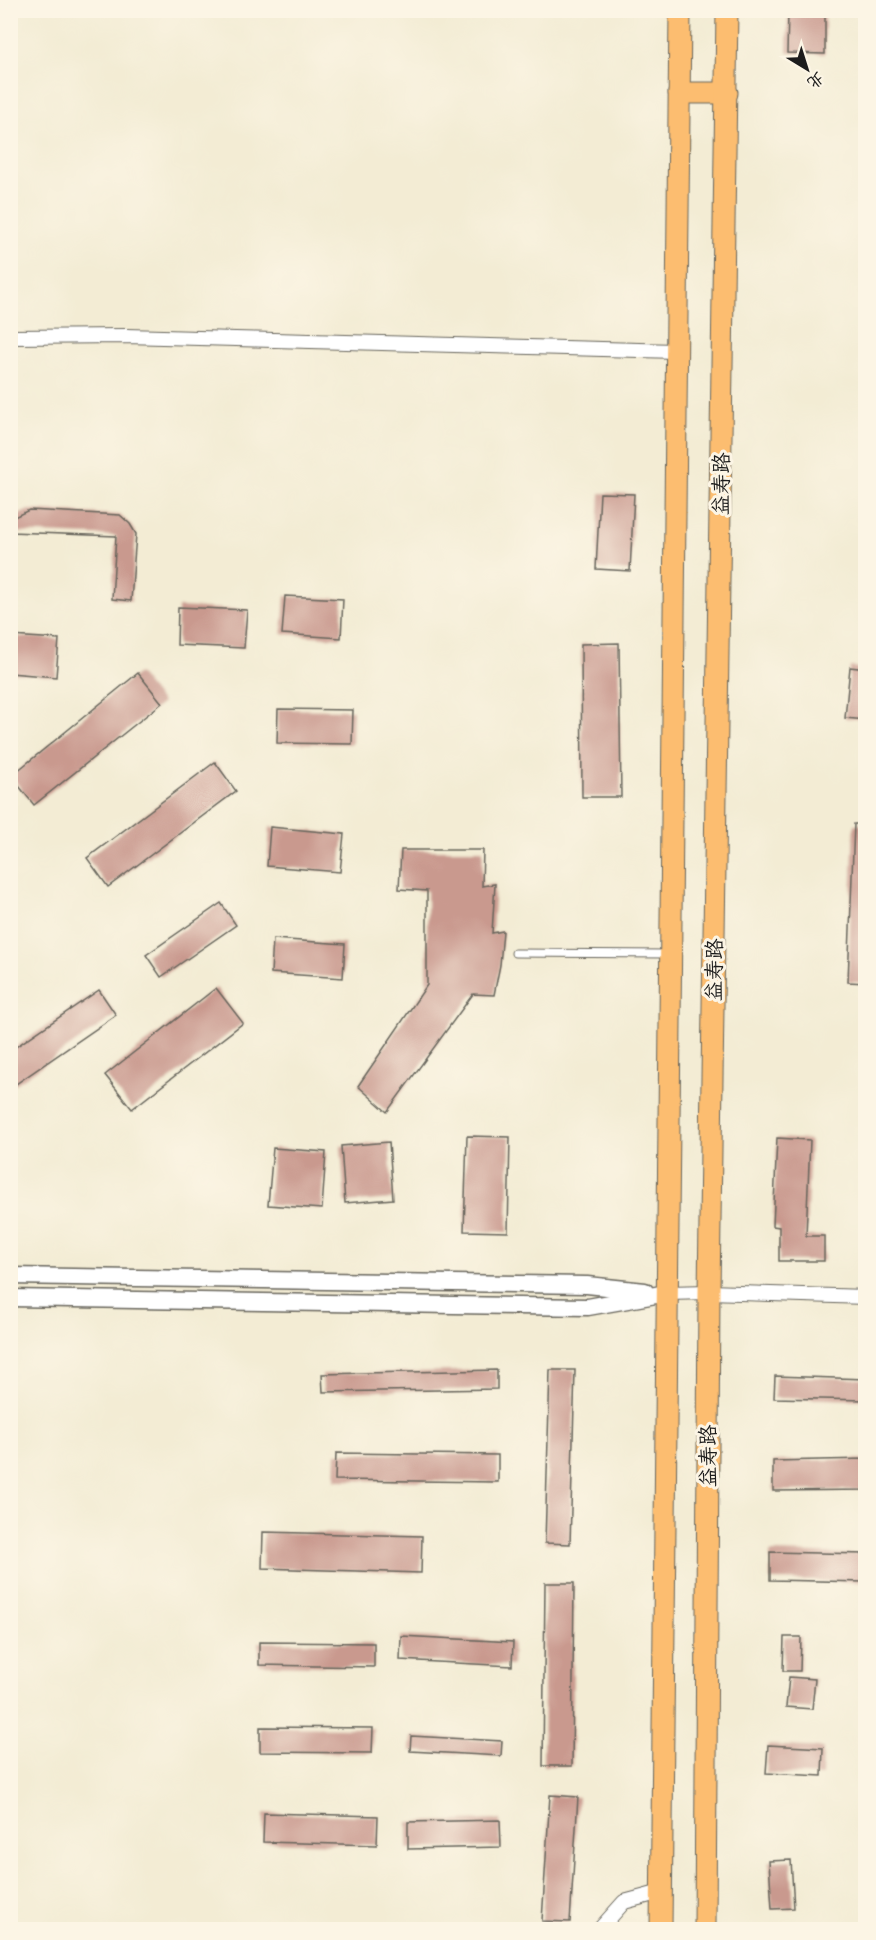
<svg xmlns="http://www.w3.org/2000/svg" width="876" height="1940" font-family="Caveat,'LXGW WenKai TC',sans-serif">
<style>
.building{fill:#c9998e}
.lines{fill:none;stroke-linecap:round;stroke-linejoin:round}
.service-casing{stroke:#67655c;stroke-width:9}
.minor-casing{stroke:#67655c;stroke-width:16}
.tertiary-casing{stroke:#67655c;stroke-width:19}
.primary-casing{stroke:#67655c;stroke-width:23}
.service{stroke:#fff;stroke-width:7}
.minor{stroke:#fff;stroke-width:14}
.tertiary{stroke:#fff;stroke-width:16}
.primary{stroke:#fcbd6f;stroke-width:21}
.labels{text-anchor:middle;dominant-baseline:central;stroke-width:6;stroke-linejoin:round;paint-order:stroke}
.street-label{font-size:21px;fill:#1c1c1c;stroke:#fcf5e5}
</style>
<rect width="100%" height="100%" fill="#fcf5e5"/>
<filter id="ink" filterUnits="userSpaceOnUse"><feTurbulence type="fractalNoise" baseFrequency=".0167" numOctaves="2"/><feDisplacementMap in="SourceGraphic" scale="12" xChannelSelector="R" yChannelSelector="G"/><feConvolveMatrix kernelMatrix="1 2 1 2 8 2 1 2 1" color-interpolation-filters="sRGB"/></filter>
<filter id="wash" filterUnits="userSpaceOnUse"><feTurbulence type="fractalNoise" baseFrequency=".008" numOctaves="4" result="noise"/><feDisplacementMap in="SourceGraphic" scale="24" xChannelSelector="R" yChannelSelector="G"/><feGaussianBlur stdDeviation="1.35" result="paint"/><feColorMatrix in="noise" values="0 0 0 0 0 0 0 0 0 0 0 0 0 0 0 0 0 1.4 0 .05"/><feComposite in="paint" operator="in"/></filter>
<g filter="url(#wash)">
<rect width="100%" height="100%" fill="#f3ecd4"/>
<g id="blocks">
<g class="building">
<path d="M788 13H825V54L787 53Z"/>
<path d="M600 493 634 494 630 571 596 569Z"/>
<path d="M29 510 120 515 130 524 136 534 131 601 112 599 116 536 10 532V522L14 517Z"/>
<path d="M285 596 343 599 341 638 282 634Z"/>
<path d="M178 607 247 610 244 648 177 645Z"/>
<path d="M10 636 59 639 56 677 10 673Z"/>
<path d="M619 643 621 797H582L581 644Z"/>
<path d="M850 667 866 669V720L845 718Z"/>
<path d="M138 673 162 703 34 805 11 776Z"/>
<path d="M278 709 353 710 352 744 277 743Z"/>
<path d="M215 762 236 791 108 887 87 858Z"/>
<path d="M854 824H866V983L848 982Z"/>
<path d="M270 827 344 834 340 872 267 866Z"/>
<path d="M401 850H483L482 886 495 884 492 933 503 931 500 965 494 995 473 994 387 1112 358 1086 427 985V891L399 889Z"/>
<path d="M221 903 236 925 161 977 146 955Z"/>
<path d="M273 939 345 944 343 978 271 973Z"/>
<path d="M216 988 243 1023 132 1109 105 1075Z"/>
<path d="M99 990 116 1015 10 1088V1051Z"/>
<path d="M467 1136 510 1137 508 1232 464 1231Z"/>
<path d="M777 1138 810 1140 806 1236H824V1261H779V1227L773 1226Z"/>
<path d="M389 1142 393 1199 345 1203 341 1146Z"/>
<path d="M273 1148 326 1152 322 1209 268 1205Z"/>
<path d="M497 1370V1389L323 1392 322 1374Z"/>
<path d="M550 1370H575L570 1544 545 1543Z"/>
<path d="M775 1376 866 1379V1400L774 1398Z"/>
<path d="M336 1453 498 1455V1482L335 1480Z"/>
<path d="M866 1459V1490L773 1491V1461Z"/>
<path d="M263 1532 422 1536 421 1573 262 1568Z"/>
<path d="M770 1552 866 1554V1582L770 1580Z"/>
<path d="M545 1583H574L572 1766H543Z"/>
<path d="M401 1636 513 1642 512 1666 400 1660Z"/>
<path d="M784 1637H801L800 1671H783Z"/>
<path d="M259 1642 374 1643V1667L259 1665Z"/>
<path d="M789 1677 815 1679 812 1709 786 1707Z"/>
<path d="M260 1727 373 1728 372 1753 260 1752Z"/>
<path d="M411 1736 502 1741 501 1756 410 1751Z"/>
<path d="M768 1745 823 1748 822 1776 766 1773Z"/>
<path d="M550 1795 578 1797 570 1922 542 1921Z"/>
<path d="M264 1813 378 1816 377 1845 263 1842Z"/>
<path d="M500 1820 501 1847 408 1849V1822Z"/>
<path d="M791 1860 794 1908 772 1909 769 1861Z"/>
</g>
</g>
</g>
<g filter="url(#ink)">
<use href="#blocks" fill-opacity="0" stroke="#67655c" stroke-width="1.5"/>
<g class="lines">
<g class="service-casing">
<path id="service" d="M515 953 668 954"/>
</g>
<g class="minor-casing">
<g id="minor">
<path d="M10 337 126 336 676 351"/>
<path d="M667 1293 709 1292 866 1297"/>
<path d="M599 1930 624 1902 661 1892"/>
</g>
</g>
<g class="tertiary-casing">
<g id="tertiary">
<path d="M10 1276 587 1285 645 1291"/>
<path d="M10 1298 588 1307 667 1293"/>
</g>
</g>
<g class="primary-casing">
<g id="primary">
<path d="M679 93H727"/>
<path d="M661 1930 680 10"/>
<path d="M705 1930 709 1292 727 10"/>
</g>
</g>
<use href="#service" class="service"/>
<use href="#minor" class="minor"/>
<use href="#tertiary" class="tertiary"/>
<use href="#primary" class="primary"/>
</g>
</g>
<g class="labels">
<g class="street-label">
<text transform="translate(721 484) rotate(-89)">益寿路</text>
<text transform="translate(714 970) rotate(-89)">益寿路</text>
<text transform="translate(708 1456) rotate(-90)">益寿路</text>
</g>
</g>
<rect width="876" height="1940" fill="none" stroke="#fcf5e5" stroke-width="36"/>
<g transform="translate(807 69) rotate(142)" stroke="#fcf5e5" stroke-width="4.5" paint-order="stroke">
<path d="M0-4.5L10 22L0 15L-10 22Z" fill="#1c1c1c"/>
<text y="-9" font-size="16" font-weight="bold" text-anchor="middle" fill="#1c1c1c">北</text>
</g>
</svg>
